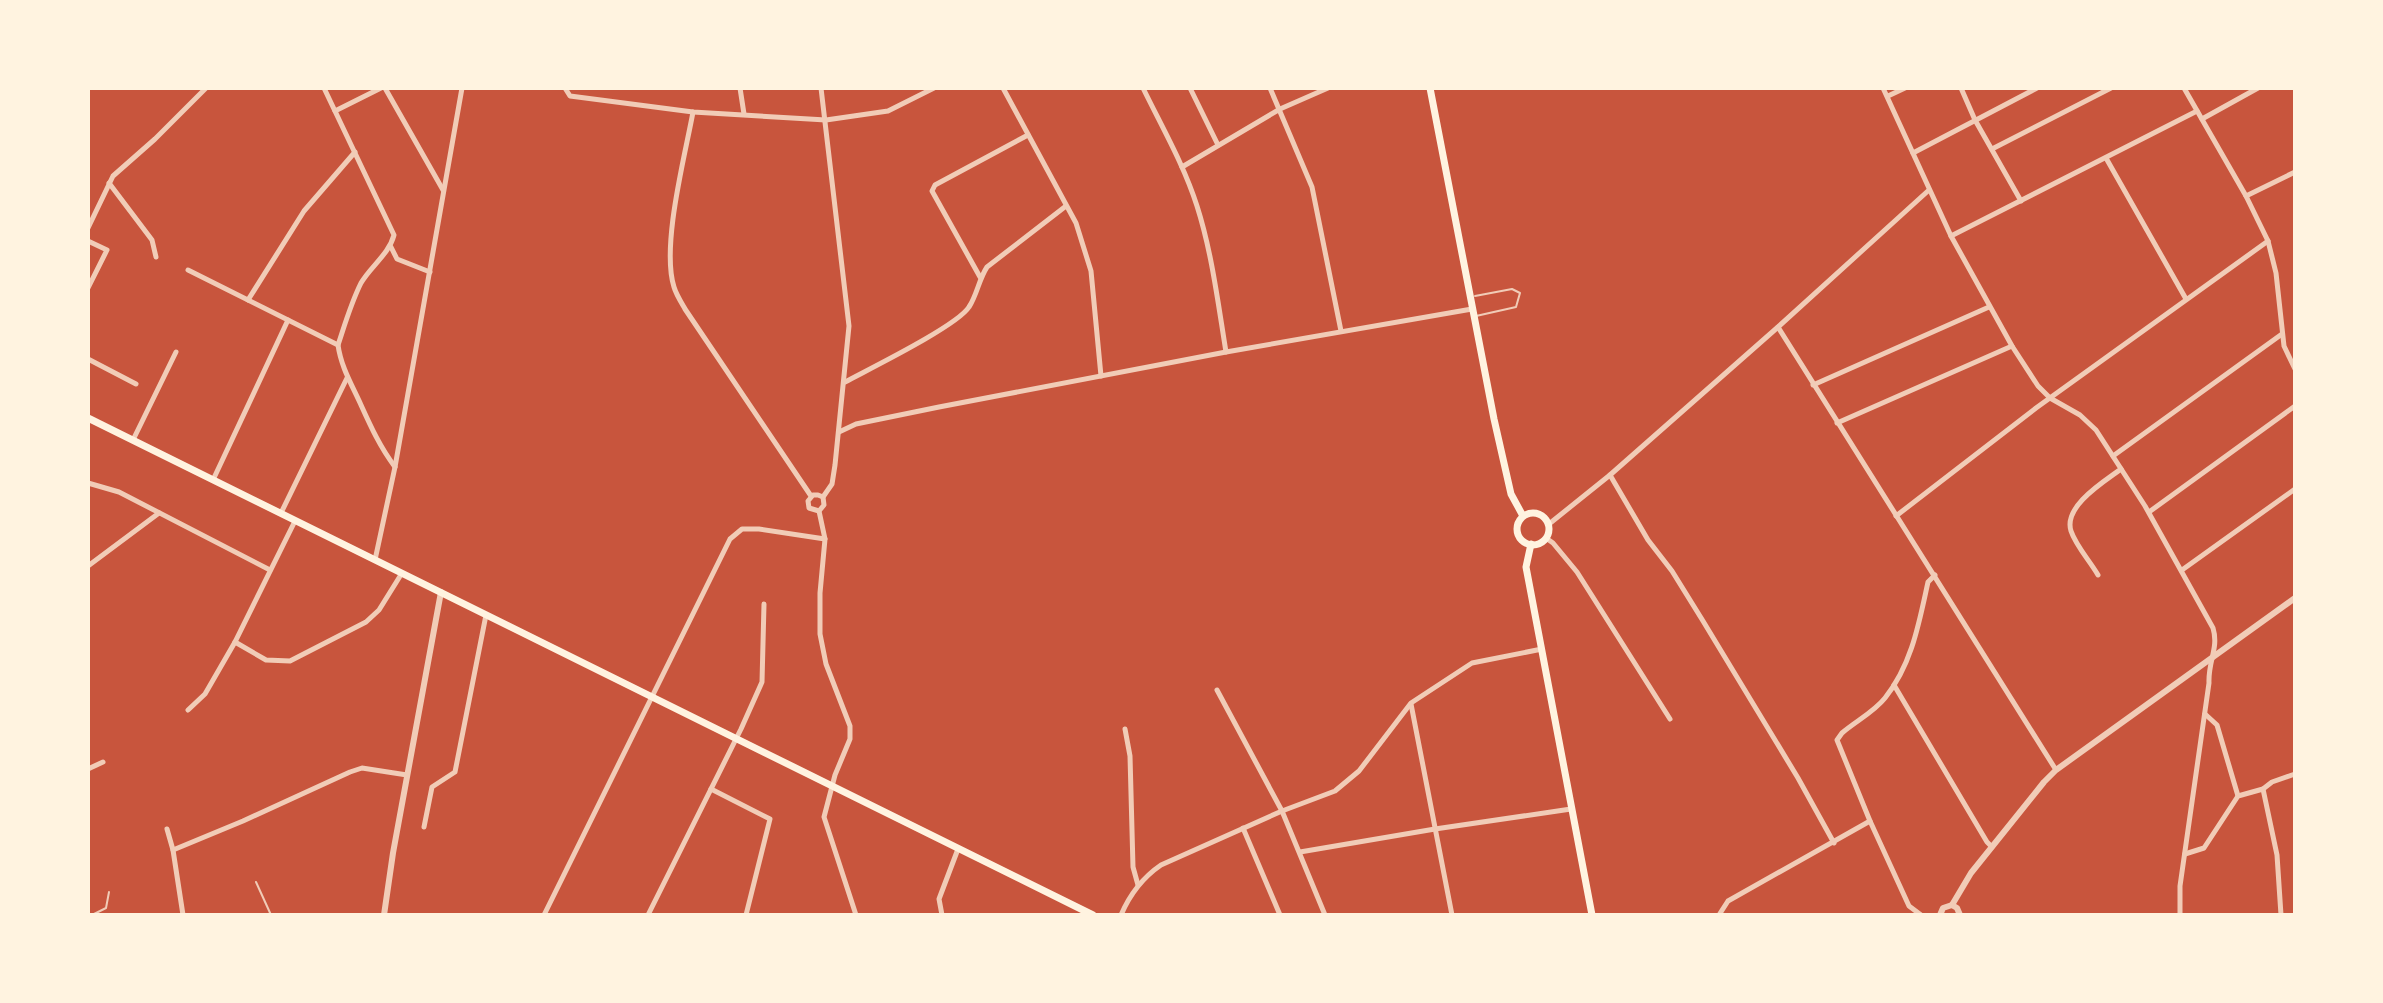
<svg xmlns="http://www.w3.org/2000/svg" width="2383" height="1003" font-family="'Roboto Condensed',sans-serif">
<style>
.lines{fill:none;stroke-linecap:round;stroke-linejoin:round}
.service{stroke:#f1ccb7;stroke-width:2}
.minor{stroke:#f1ccb7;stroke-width:5}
.tertiary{stroke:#f1ccb7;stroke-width:6}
.secondary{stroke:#fff3e0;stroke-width:7}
</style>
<rect width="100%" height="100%" fill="#c8553d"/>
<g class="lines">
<g class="service">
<path d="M1475 296 1512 289 1520 293 1516 307 1476 316"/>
<path d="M256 882 271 915"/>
<path d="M92 915 106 908 109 892"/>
</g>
<g class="minor">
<path d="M324 88 394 235C389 254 371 266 361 283 351 303 345 324 338 345"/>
<path d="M385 88 443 190"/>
<path d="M565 88 570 96 693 112 826 120 888 111 934 88"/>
<path d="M740 88 744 114"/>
<path d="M821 88 849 326 835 465 832 484 823 497 824 505 819 511 825 539 820 593V634L826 664 850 726V739L835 775 824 817 856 915"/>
<path d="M1003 88 1076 223 1091 271 1101 376"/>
<path d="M1143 88C1162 127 1184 165 1197 206 1212 253 1218 303 1226 352"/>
<path d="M1190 88 1218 145"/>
<path d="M1270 88 1312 187 1341 331"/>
<path d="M1883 88 1951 236 2012 346 2038 386 2050 398 2080 415 2096 430 2145 506 2213 628C2219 648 2208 661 2209 683L2180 886V915"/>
<path d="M1961 88 1975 120 2021 201"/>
<path d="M2184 88 2246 196 2268 241 2276 273 2284 346 2295 369"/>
<path d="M1888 96 1905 88"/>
<path d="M335 111 381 88"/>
<path d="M693 112C685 156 661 246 674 287 676 294 681 302 685 309L811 496"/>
<path d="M2202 119 2258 88"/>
<path d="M1992 149 2111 88"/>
<path d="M1913 153 2037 88"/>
<path d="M2106 158 2186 299"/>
<path d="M1182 167 1280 109 1328 88"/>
<path d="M109 183 152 240 156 257"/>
<path d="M2246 196 2295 172"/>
<path d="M88 228 113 176 155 139 206 88"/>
<path d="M1951 236 2197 111"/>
<path d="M88 241 107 250 88 288"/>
<path d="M391 247 397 259 430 272"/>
<path d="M188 270 338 345C341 367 352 385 361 405 371 427 380 447 395 467"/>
<path d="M980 277 932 191 935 185 1028 135"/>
<path d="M248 300 304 211 355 152"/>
<path d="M1778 327 2056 770"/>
<path d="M88 359 136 384"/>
<path d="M845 382C869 369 957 326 969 307 977 295 979 279 987 267L1066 206"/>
<path d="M1813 385 1989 307"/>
<path d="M1837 423 2012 346"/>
<path d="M839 432 856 424 939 407 1226 352 1472 309"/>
<path d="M133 440 176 352"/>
<path d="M2113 456 2282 334"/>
<path d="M1610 475 1648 540 1672 571 1703 621 1798 778 1834 843"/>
<path d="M213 480 288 320"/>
<path d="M88 483 119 492 270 570"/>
<path d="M819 511 809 508 808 501 813 495H818L823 497"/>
<path d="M2149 512 2295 406"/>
<path d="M281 513 347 378"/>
<path d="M1896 516 2036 408 2268 241"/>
<path d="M1549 524 1610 475 1778 327 1929 190"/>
<path d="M1546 538 1553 543 1577 572 1670 719"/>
<path d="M375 560 395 467 462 88"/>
<path d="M88 566 159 513"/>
<path d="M2182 570 2295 489"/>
<path d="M2098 575C2090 561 2076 546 2071 531 2063 506 2105 481 2121 469"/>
<path d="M235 642 266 660 290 661 366 622 379 610 402 573"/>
<path d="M1894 685 1987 842 1992 847"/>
<path d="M1217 690 1282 811 1325 915"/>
<path d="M1411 704 1452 915"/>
<path d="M188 710 205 694 235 642 295 521"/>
<path d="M2205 714 2217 725 2238 796"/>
<path d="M1125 729 1130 756 1133 867 1138 885"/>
<path d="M88 769 103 762"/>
<path d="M711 789 770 819 746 915"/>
<path d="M2263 789 2277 855 2281 915"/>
<path d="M424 827 432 787 455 772 486 615"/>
<path d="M1243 828 1280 915"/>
<path d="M167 829 173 850"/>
<path d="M1300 852 1435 829 1571 809"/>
<path d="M2185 854 2204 848 2238 796 2263 789 2272 782 2295 774"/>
<path d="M183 915 173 850 243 821 350 772 362 768 407 775"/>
<path d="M544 915 730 539 742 529H759L825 539"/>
<path d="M648 915 741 729 762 682 764 604"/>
<path d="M942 915 939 899 958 849"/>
<path d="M1121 915C1130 894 1142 878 1161 865L1282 811 1335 791 1359 771 1411 703 1472 663 1542 649"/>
<path d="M1719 915 1728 901 1870 821"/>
<path d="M1921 915 1909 906 1870 821 1837 740 1842 733C1856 721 1874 712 1885 698 1912 664 1919 623 1928 582L1935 575"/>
</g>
<g class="tertiary">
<path d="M1952 905 1971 873 2044 782 2056 770 2295 598"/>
<path d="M1952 905 1957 908 1960 915"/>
<path d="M384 915 393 853 441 592"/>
<path d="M1940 915 1943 908 1952 905"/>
</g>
<g class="secondary">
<path d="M1430 88 1494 419 1511 494 1523 516"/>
<path d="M88 418 1093 915"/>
<circle cx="1533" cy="529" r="16"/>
<path d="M1531 544 1526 567 1592 915"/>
</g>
</g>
<rect width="2383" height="1003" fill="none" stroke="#fff3e0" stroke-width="180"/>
</svg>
